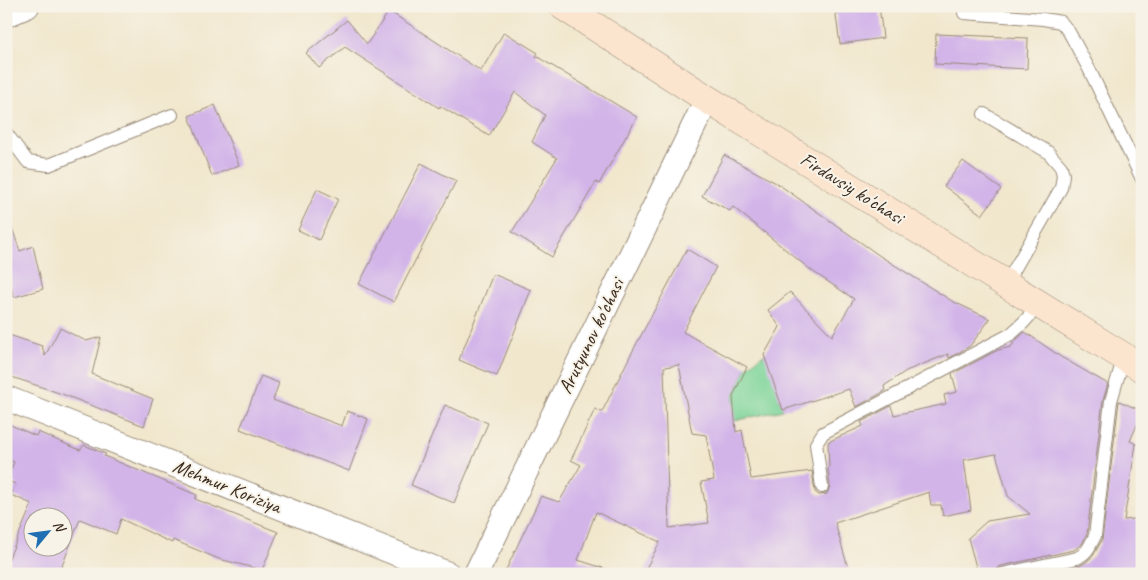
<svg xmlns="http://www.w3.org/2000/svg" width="1148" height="580" font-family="Caveat,sans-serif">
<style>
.green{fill:#7dd499;stroke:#5c7f5c}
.building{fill:#d2b4e9;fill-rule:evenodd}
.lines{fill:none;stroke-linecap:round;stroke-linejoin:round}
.service-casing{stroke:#968876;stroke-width:14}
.minor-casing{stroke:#968876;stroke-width:26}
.secondary-casing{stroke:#968876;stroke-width:29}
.service{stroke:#fff;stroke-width:12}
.minor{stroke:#fff;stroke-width:24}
.secondary{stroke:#fce5cf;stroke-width:28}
.labels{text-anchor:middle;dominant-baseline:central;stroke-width:4;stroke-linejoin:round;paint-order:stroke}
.street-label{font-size:20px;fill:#3b2a1e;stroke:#f7f3e8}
</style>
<rect width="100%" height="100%" fill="#f7f3e8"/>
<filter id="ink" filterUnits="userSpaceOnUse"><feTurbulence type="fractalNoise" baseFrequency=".02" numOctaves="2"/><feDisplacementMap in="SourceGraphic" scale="10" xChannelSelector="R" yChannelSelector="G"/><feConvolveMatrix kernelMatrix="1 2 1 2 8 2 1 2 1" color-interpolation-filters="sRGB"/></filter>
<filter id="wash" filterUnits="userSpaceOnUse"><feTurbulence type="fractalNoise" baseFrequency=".0096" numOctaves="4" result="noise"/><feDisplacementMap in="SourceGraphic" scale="20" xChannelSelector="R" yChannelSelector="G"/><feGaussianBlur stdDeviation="1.12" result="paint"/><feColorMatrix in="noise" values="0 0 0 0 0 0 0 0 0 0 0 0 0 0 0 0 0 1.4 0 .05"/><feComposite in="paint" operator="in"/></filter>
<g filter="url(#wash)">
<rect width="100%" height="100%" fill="#f1e7cd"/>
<path class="green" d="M765 353 783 410 734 421 733 396 747 367Z"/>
<g id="blocks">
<g class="building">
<path d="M854 6H879L883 38 840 44 835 9Z"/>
<path d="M389 11 481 71 504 32 538 53 536 56 637 117 599 184 596 182 552 257 512 232 557 158 532 142 545 115 515 92 489 136 440 106 439 108 345 47 319 68 306 53 347 20 367 44Z"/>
<path d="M936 34 1028 38 1027 69 935 64Z"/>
<path d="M215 105 239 165 212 176 189 116Z"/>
<path d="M724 155 778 184 880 256 952 301 990 319 970 346 949 358 948 354 906 371 884 386 885 391 856 407 849 389 783 410 764 355 780 327 768 310 790 292 832 336 854 299 812 271 733 207 730 211 702 196Z"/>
<path d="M963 161 1001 189 982 215 944 186Z"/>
<path d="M421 163 456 181 394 302 359 284Z"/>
<path d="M317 189 338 199 319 240 298 230Z"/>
<path d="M6 219H9L20 251 33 246 43 289 14 297 6 272Z"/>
<path d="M687 249 716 267 683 332 747 367 733 396 736 432 742 430 751 479 812 471 815 492 819 495 827 494 830 486 828 469 829 468 828 442 863 426 861 422 891 406 894 415 946 404 944 395 957 392 952 374 998 350 1011 347 1015 341 1025 332 1061 357 1108 384 1103 400 1087 534 1082 544 1074 550 1001 566 997 568 995 574H978L968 538 987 521 1030 514 1008 496 996 454 964 460 971 510 943 516 941 505H931L929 492 835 523 850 574H643L660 542 596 512 578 560 609 570V574H504L541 496 559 502 581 465 571 460 595 409 602 412 630 356ZM679 365 692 433 706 435 714 480 701 482 709 523 669 528 664 367Z"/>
<path d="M493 274 531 290 497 376 459 360Z"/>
<path d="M60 328 86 341 101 337 92 374 153 399 144 426 62 394 6 375V334L42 346 45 356Z"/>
<path d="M261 376 279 383 273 400 342 426 347 411 368 419 349 471 240 429Z"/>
<path d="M1119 401 1142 411V414L1130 441 1136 444 1124 520 1142 518V574H1043L1079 566 1085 563 1093 556 1102 540Z"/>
<path d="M445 405 488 423 454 503 411 485Z"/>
<path d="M6 423 36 436 38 432 80 450 84 445 106 454 104 456 197 495 195 499 278 532 262 570 219 559 173 540 172 543 121 519 116 534 80 519 59 574H6V565L32 504 11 495 16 484 6 481 14 462 6 458ZM32 518H62V548H32Z"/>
</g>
</g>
</g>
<g filter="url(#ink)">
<use href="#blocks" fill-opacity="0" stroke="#968876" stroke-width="1"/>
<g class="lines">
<g class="service-casing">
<g id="service">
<path d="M964 13 1043 19 1061 22 1069 32 1089 69 1142 179"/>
<path d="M984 114 1048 152 1061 167 1063 175 1061 188 1006 284"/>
<path d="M6 133 28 162 49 165 172 115"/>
<path d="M822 487 816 444 823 433 1011 334 1024 322 1039 305"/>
<path d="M1003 574 1077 558C1088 553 1090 545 1095 536L1111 401 1124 356"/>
</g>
</g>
<g class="minor-casing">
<g id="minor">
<path d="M6 15 27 6"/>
<path d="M6 398 448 574"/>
<path d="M476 574 707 99"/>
</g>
</g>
<g class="secondary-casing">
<path id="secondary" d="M563 6 707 99 1142 368"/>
</g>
<use href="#service" class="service"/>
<use href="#minor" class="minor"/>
<use href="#secondary" class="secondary"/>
</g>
</g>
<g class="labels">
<g class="street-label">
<text transform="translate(852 188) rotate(32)">Firdavsiy ko'chasi</text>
<text transform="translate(591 336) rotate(-64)">Arutyunov ko'chasi</text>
<text transform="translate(227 486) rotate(22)">Mehmur Koriziya</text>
</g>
</g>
<rect width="1148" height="580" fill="none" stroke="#f7f3e8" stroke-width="25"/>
<g transform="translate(48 532) rotate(61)"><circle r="24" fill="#f7f3e8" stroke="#aca397"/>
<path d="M0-4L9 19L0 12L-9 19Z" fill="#1f6fb2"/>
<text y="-8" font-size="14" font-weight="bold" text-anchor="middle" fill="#3b2a1e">N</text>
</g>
</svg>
